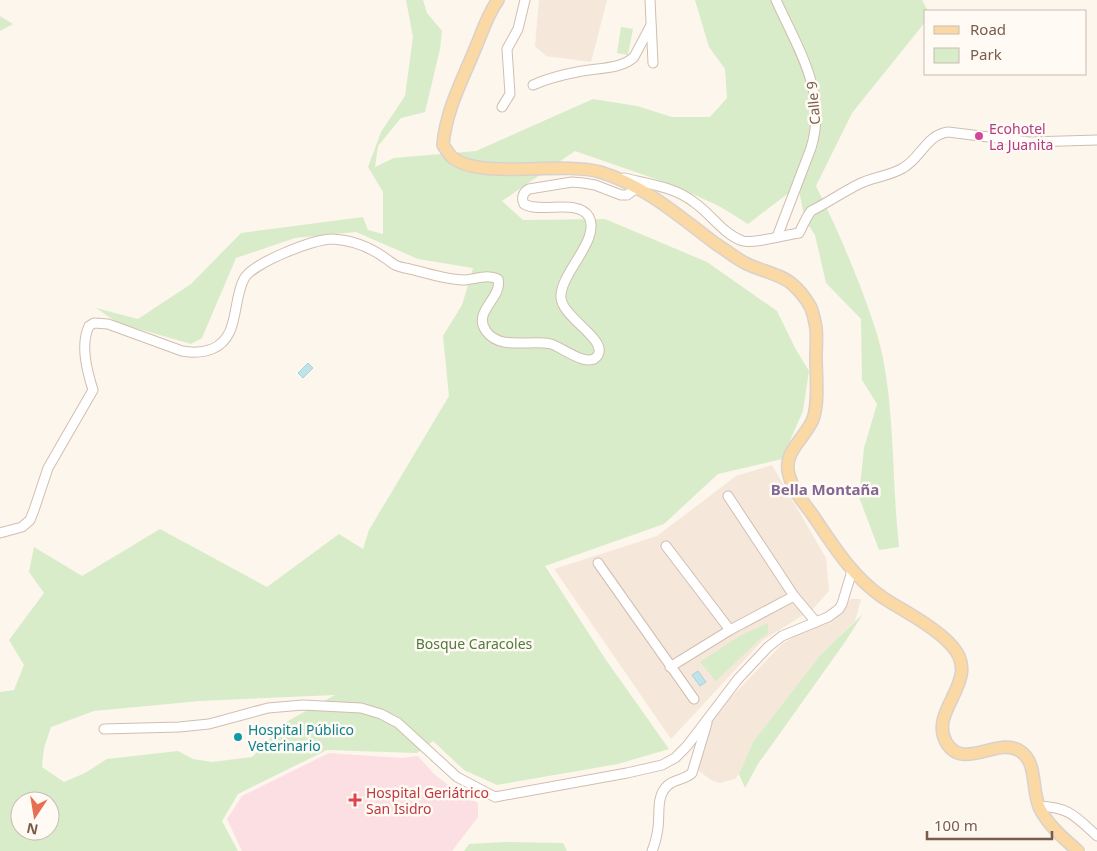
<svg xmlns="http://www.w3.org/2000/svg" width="1097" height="851" font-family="'Noto Sans',sans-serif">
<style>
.residential{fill:#f5e8da}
.medical{fill:#fbdfe3}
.green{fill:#d8ecc9;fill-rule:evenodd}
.water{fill:#bfe3e8;stroke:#a5d3da}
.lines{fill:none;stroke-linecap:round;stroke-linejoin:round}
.minor-casing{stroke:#d1beb0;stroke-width:11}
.major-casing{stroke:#dad1cd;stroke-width:14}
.minor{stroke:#fff;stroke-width:9}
.major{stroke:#fbd9a5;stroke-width:11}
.hotel-dot{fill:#d1479c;stroke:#fffaf3;stroke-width:2}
.culture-dot{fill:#0f9aa8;stroke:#fffaf3;stroke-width:2}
.health-dot{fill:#e0444e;stroke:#fffaf3;stroke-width:2}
.labels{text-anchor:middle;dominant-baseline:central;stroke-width:5;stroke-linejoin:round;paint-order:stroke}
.street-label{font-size:14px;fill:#7a5c4d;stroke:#fffaf3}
.hotel-label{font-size:14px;fill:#b23c85;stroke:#fffaf3;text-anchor:start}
.park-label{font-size:14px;fill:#537a41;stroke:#fffaf3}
.culture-label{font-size:14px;fill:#0d838f;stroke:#fffaf3;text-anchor:start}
.health-label{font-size:14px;fill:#be3a42;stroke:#fffaf3;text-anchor:start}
.neighbourhood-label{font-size:15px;font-weight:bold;fill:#846695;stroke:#fffaf3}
</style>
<rect width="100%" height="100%" fill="#fdf6ec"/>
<g class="residential">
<path d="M539 0H607L591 62 546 56 535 46Z"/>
<path d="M772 465 826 558 829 591 813 609 763 640 671 739 554 569 657 536 736 476Z"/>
<path d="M851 599H861L855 621 821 654 753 742 739 774 735 779 720 783 711 780 699 771V760L711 723 722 707 781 645 802 631 837 616Z"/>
</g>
<path class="medical" d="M329 753 402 758 418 756 434 774 455 790 478 803V817L452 851H242L227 819 242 796Z"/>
<g class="green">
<path d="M406 0H423L427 13 442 31 440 49 425 112 401 118 378 146 375 167 394 158 476 151 593 99 637 106 672 117H710L727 98 725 69 709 47 695 0H922L928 11H926V21L852 113 816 186C832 218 846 250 859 283 868 307 878 333 883 358 895 420 892 485 899 547L879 550 859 497 864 448 877 404 862 380 861 319 826 283 815 235 805 220 798 186 748 224 719 206 673 185 575 151 502 201 523 220 605 219 707 262 777 311 795 348 809 371 803 411 782 459 718 474 664 524 545 566 606 660 669 749 618 764 497 785 464 770 433 741 417 753 327 750 238 794 222 821 238 851H0V692L14 690 24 665 9 640 44 593 29 572 34 547 82 576 160 529 267 587 339 534 363 549 369 530 449 396 443 336 462 305 473 268 418 259 356 232 295 238 236 258 202 338 191 344 118 323 96 308 138 319 191 284 241 233 363 217 368 230 383 234V192L368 167 381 132 405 96 413 37ZM335 695 286 722 252 757 212 762 193 759 178 751 107 759 85 773 64 782 42 767 44 748 51 727 94 711 200 701ZM20 801H50V831H20Z"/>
<path d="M0 16 13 24 0 31Z"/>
<path d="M621 27 633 29 628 55 617 53Z"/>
<path d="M863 614 845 642 758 764 745 788 739 774 753 742 821 654Z"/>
<path d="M768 623V633L760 639 716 681 700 662 741 635Z"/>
<path d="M505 842 563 843 567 851H464L469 844Z"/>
</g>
<g class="water">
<path d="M308 363 313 368 303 378 298 373Z"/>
<path d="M698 671 706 682 700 686 692 675Z"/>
</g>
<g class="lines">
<g class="minor-casing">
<g id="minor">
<path d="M650 0 653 63"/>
<path d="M776 0C798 49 828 93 811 148L777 237"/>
<path d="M533 85C548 78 566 74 582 71 598 68 622 69 634 57L651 25"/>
<path d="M502 107 510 94 507 49 518 29 525 0"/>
<path d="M624 178C649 184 675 187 695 203 711 214 724 235 743 241 754 244 785 235 799 233L807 217 811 211C827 203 843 192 859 184 873 177 890 176 903 168 921 158 926 135 948 132L1029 142 1097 140"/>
<path d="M728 496 794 596 816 622"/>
<path d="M0 533 22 527 30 520 34 510 48 468 93 390C87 371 80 345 89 326L94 323 108 324 182 351C193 353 202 353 212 349 240 338 232 301 244 279 252 263 314 239 332 239 351 240 370 247 385 258 394 264 394 266 405 268 425 272 445 280 465 280 477 279 487 274 498 279 503 298 472 311 486 331 500 351 531 339 551 344 562 347 589 370 598 355 607 339 563 318 561 298 559 274 601 240 589 217 578 198 541 214 524 204 521 198 523 192 529 189L572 182 583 183 595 185 621 195H627L638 187"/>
<path d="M666 546 730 630"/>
<path d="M598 563 694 699"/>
<path d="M670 667 730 630 794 596"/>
<path d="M104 729 179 727 209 724 268 708 303 705 361 708 381 714 398 723 457 777 495 797 627 773 662 765 675 758 687 746 738 679 768 647 782 636 828 617 839 609 842 604 852 571"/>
<path d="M1038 806C1069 807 1075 816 1097 836"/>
<path d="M652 851C655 844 657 835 658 828 660 813 656 797 667 786 674 779 685 780 692 773L707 723"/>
</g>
</g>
<g class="major-casing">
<path id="major" d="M498 0C487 15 482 33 475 49 462 81 446 110 443 145 446 149 449 155 453 158 482 180 561 161 600 172 644 185 680 217 716 244 726 250 735 258 745 263 758 270 781 274 792 284 798 289 806 299 810 306 813 312 815 322 816 328 817 337 816 347 816 357 816 375 819 403 813 419 805 439 782 452 789 475 793 490 803 502 812 514 833 545 851 575 882 597 903 611 936 627 952 646 983 680 928 710 946 742 963 772 998 736 1020 751 1038 762 1031 791 1040 809 1049 826 1063 838 1078 851"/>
</g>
<use href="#minor" class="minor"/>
<use href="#major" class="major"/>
</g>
<circle class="hotel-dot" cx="979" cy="136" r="5"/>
<circle class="culture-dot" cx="238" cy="737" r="5"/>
<path class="health-dot" d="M352.5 792.5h5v5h5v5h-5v5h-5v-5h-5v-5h5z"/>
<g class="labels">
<g class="street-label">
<text transform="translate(813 103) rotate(-95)">Calle 9</text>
</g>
<g class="hotel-label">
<text x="989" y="128">Ecohotel<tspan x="989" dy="16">La Juanita</tspan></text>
</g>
<g class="park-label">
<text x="474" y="643">Bosque Caracoles</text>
</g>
<g class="culture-label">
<text x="248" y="729">Hospital Público<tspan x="248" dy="16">Veterinario</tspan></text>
</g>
<g class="health-label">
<text x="366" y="792">Hospital Geriátrico<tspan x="366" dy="16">San Isidro</tspan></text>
</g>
<g class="neighbourhood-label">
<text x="825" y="489">Bella Montaña</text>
</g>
</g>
<rect x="924" y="10" width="162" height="65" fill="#fffaf3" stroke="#cabbb1"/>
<rect x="934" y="26" width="25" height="8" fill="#fbd9a5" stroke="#cabbb1"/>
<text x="970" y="35" font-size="15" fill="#7a5c4d">Road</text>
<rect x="934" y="48" width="25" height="15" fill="#d8ecc9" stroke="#cabbb1"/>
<text x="970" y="60" font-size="15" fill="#7a5c4d">Park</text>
<g transform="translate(35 816) rotate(192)"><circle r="24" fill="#fffaf3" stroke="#cabbb1"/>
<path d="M0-4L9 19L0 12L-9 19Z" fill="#e76f51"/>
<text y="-8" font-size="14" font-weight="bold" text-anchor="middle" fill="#7a5c4d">N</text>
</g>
<path d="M927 831v8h125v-8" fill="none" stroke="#7a5c4d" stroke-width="2.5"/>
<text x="934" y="831" font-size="15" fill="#7a5c4d" stroke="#fffaf3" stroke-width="4" paint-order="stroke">100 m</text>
</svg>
